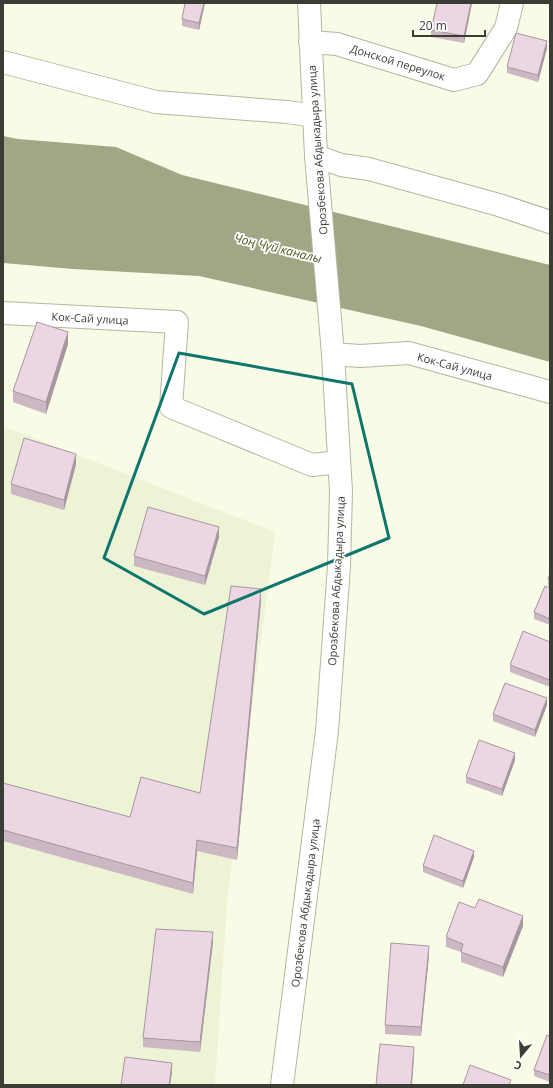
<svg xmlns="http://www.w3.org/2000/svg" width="553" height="1088" font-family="'Open Sans',sans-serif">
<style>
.built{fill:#edf3d5}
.water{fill:#a1a784}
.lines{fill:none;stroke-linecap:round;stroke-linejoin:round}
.minor-casing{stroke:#b2b7a1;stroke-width:24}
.minor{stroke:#fff;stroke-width:22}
.wall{fill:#ccb8c3}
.shaded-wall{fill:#a6969f}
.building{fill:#edd6e3;stroke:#a6969f}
.marked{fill:none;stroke:#0f766e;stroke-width:3;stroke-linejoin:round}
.labels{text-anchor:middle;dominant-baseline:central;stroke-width:3.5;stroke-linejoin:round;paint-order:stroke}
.street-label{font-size:11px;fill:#3b3d34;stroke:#fff}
.water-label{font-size:12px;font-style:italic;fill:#4f561e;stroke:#fff}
</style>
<rect width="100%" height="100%" fill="#f8fce6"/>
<path class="built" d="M3 426 275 532 227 902 215 1085H3Z"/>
<path class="water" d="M3 136 18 139 116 147 182 175 550 265V362L421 326 199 276 73 269 3 263Z"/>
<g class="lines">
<g class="minor-casing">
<g id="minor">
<path d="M310 42 337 44 454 80 477 74 506 28 512 3"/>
<path d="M3 62 156 102 287 112 314 116"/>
<path d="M316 156 341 165 369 169 499 205 550 222"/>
<path d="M3 313 177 322 171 407 312 465 339 462"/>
<path d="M333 354 360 356 409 353 550 392"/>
<path d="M282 1085 327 731 339 566 341 492 333 354 316 156 309 3"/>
</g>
</g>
<use href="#minor" class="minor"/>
</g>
<g class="wall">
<path d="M205 3 199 30 182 26V19Z"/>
<path d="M472 3 464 43 431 37V30Z"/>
<path d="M547 48 538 82 507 73V67Z"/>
<path d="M68 344 46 414 13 402V391Z"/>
<path d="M76 464 64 510 11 494V484Z"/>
<path d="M219 537 205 585 134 566V556Z"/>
<path d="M550 573V587L548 586V579Z"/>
<path d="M550 588V625L534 619V612Z"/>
<path d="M261 601 237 860 197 851 193 894 3 841V783L130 817 200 793Z"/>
<path d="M550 642V687L510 672V665Z"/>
<path d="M547 705 535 737 493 721V714Z"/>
<path d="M515 760 502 796 466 783V777Z"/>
<path d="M474 857 463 888 423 872V866Z"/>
<path d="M475 908 523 926 503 977 461 962V952L446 947V937Z"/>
<path d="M213 942 200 1052 143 1047V1038Z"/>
<path d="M429 955 421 1036 385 1034V1025Z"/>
<path d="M550 1036V1082L534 1076V1070Z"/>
</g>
<g class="shaded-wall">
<path d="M204 3H205L199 30V23Z"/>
<path d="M471 3H472L464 43V36Z"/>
<path d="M547 41V48L538 82V75Z"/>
<path d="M68 332V344L46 414V402Z"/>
<path d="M76 454V464L64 510V500Z"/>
<path d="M219 527V537L205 585V576Z"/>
<path d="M261 589V601L237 860V848Z"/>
<path d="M547 698V705L535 737V730Z"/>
<path d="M515 753V760L502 796V789Z"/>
<path d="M197 840V851L193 894V883Z"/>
<path d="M474 851V857L463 888V881Z"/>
<path d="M523 916V926L503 977V967Z"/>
<path d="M213 932V942L200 1052V1042Z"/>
<path d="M429 946V955L421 1036V1027Z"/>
<path d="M414 1047V1057L412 1085H411Z"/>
<path d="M172 1063V1073L170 1085H169Z"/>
</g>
<g class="building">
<path d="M185 3H204L199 23 182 19Z"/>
<path d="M437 3H471L464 36 431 30Z"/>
<path d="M516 33 547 41 538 75 507 67Z"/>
<path d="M37 322 68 332 46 402 13 391Z"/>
<path d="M24 438 76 454 64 500 11 484Z"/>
<path d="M148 507 219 527 205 576 134 556Z"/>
<path d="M550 573V580L548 579Z"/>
<path d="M231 586 261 589 237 848 197 840 193 883 3 830V783L130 817 141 777 200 793Z"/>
<path d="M545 586 550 588V619L534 612Z"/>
<path d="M523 631 550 642V680L510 665Z"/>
<path d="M505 683 547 698 535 730 493 714Z"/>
<path d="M479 740 515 753 502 789 466 777Z"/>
<path d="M434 835 474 851 463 881 423 866Z"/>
<path d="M479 899 523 916 503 967 461 952 463 944 446 937 459 902 475 908Z"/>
<path d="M156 929 213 932 200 1042 143 1038Z"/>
<path d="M391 943 429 946 421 1027 385 1025Z"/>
<path d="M547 1035 550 1036V1075L534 1070Z"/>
<path d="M380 1044 414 1047 411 1085H376Z"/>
<path d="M125 1057 172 1063 169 1085H121Z"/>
<path d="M470 1065 511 1080 509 1085H463Z"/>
</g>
<path class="marked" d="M179 353 352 384 389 538 204 614 104 558Z"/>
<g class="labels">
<g class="street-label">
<text transform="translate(398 62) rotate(17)">Донской переулок</text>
<text transform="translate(317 150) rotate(-94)">Орозбекова Абдыкадыра улица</text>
<text transform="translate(90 318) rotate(3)">Кок-Сай улица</text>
<text transform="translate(455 366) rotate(15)">Кок-Сай улица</text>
<text transform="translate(336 581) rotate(-87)">Орозбекова Абдыкадыра улица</text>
<text transform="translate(305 903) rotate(-83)">Орозбекова Абдыкадыра улица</text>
</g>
<g class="water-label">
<text transform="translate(278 248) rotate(14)">Чоң Чүй каналы</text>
</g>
</g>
<rect width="553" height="1088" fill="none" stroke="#3b3d34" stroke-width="8"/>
<g transform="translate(521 1056) rotate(198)" stroke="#ffffff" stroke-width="3" paint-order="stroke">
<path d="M0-3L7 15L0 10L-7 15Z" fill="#3b3d34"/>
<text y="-6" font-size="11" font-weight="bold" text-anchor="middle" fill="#3b3d34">С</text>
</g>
<path d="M413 30v6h72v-6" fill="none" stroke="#3b3d34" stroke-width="2"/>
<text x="419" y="30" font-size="12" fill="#3b3d34" stroke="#ffffff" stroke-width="3" paint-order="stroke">20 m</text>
</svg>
